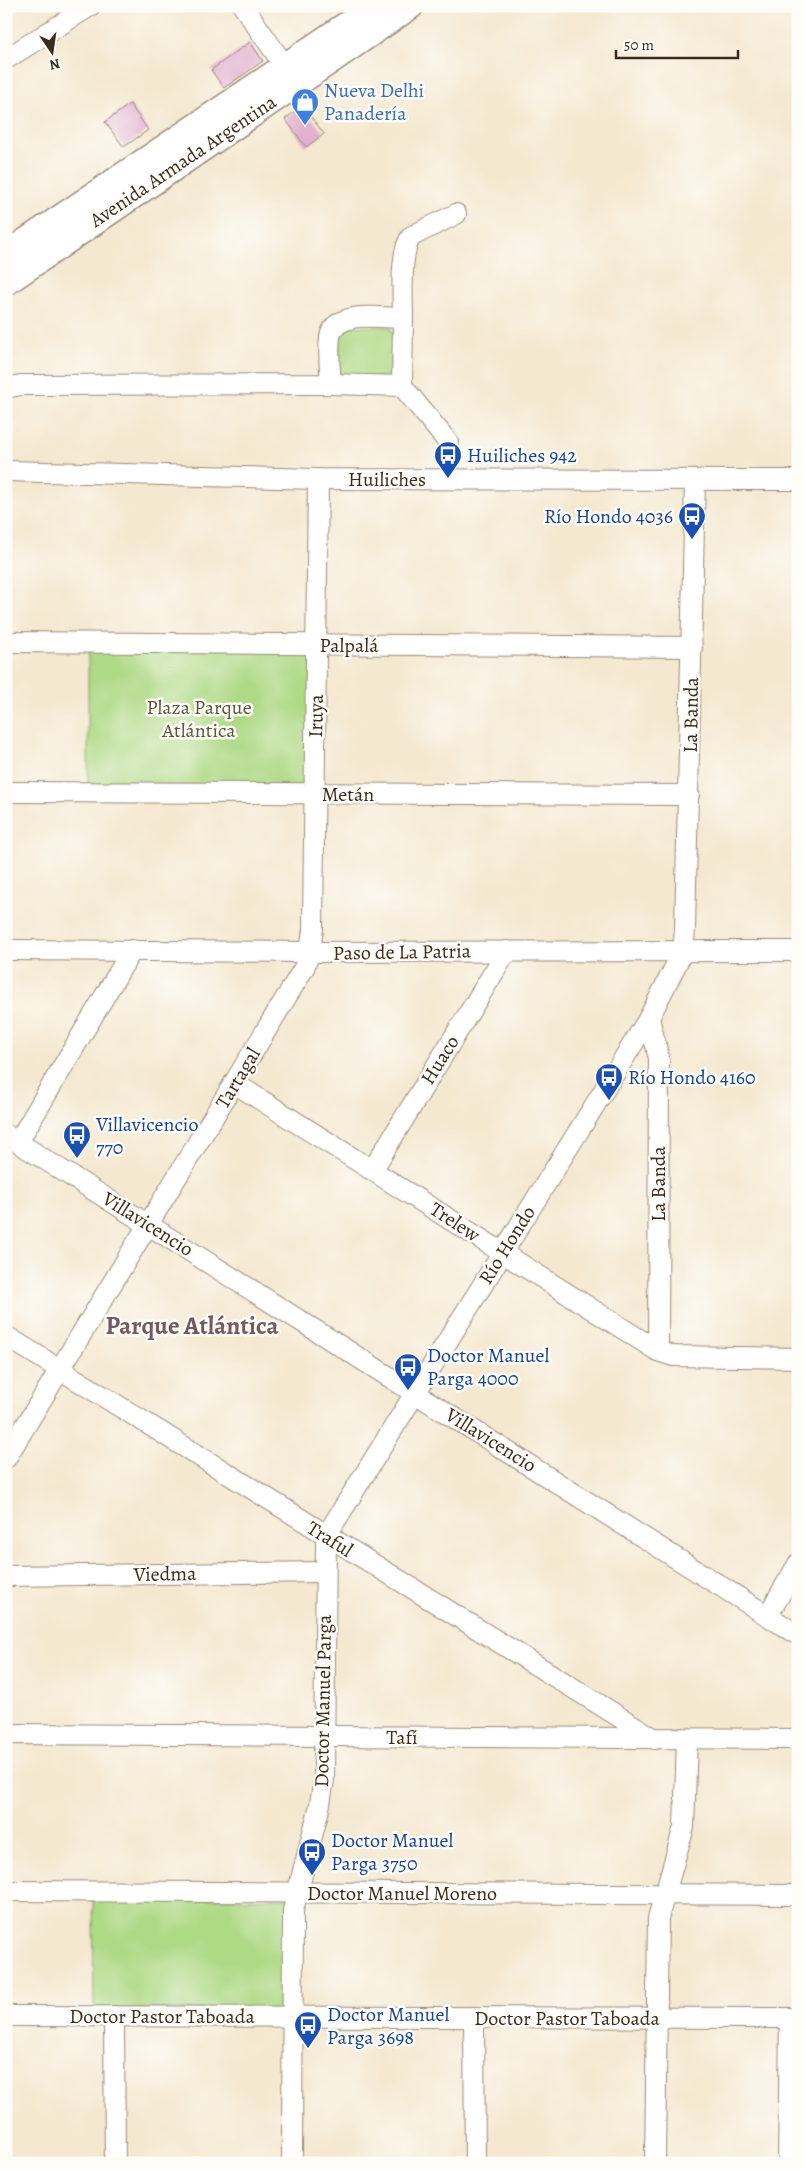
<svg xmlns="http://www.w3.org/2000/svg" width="804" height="2169" font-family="Alegreya,serif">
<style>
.green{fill:#aed985;stroke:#748252}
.building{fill:#e2b1d0}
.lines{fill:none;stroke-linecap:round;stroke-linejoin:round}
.minor-casing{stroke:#988977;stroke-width:22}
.major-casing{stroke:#988977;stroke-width:29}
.minor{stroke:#fff;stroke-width:20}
.major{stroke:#fff;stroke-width:26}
.labels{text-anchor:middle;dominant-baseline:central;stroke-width:5;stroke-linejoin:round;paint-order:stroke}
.shop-label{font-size:20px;fill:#366cbe;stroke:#fdfcf7;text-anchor:start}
.street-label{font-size:20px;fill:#3b2a1e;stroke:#fdfcf7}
.transit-label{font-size:20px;fill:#164399;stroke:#fdfcf7;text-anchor:start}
.park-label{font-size:20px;fill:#585638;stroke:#fdfcf7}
.district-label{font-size:25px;font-weight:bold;fill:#75595c;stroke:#fdfcf7}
</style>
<rect width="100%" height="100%" fill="#fdfcf7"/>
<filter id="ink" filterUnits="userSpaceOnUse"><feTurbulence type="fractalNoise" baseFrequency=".02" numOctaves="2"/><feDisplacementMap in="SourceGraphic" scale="10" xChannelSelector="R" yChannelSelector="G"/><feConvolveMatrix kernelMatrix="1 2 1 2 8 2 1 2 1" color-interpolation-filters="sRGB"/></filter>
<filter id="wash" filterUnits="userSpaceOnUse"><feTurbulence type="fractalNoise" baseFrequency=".0096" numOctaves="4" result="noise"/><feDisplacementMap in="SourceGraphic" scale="20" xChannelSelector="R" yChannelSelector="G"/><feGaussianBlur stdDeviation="1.12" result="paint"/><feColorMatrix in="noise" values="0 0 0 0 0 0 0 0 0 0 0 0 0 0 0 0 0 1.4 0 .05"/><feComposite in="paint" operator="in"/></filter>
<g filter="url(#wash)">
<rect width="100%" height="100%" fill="#f4e8d0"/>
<g class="green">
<path d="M346 326 390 327C397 339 395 361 390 374L383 377 343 378 338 371 340 332Z"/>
<path d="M88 648 312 649 308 788H88Z"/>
<path d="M287 1898V2011L94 2009 93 1900Z"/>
</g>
<g id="blocks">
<g class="building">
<path d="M250 42 263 61 224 88 211 70Z"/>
<path d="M130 104 148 130 124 147 105 122Z"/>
<path d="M303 106 324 134 306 147 285 119Z"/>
</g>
</g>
</g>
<g filter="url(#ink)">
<use href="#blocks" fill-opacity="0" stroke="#988977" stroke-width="1"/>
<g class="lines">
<g class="minor-casing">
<g id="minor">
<path d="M243 6 293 78"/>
<path d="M6 59 90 6"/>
<path d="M331 384 402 386 403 318"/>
<path d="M402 386 448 442"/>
<path d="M6 388 21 385 331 384C330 369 328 352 330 337 335 309 382 318 403 318 403 298 399 250 412 236L456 214"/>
<path d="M6 471 318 479 798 480"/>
<path d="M6 642 692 647"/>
<path d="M6 792 689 795"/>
<path d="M6 950 310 952 798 951"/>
<path d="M649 1018 659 1058 658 1351"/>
<path d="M234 1083 658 1351 673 1356 798 1358"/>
<path d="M6 1135 798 1635"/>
<path d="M18 1142 132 950"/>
<path d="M373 1169 507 951"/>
<path d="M6 1336 655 1739"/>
<path d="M6 1458 304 968 310 952 313 929 318 479"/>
<path d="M6 1576 324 1572"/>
<path d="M768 1615 798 1564"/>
<path d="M6 1734 798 1739"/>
<path d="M6 1891 798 1895"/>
<path d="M6 2016 798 2018"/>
<path d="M114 2016 115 2163"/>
<path d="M474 2017 475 2163"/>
<path d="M292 2163 293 1910 319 1809 324 1780 326 1536 649 1018 683 951 685 930 695 480"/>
<path d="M655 2163 658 1918 684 1827 687 1740"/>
<path d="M788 2163 790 2018"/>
</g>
</g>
<g class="major-casing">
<g id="major">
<path d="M6 255 375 6"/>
<path d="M6 282 410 6"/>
</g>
</g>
<use href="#minor" class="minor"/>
<use href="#major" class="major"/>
</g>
</g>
<defs>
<g id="shop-pin" transform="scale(1.4375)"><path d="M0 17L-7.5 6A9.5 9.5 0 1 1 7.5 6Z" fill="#3f7fe0" stroke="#fdfcf7"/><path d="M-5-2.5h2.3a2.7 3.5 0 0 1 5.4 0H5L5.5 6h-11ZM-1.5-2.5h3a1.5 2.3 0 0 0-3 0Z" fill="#fff"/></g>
<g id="bus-pin" transform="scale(1.4375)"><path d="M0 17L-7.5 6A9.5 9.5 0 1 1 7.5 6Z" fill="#1a4fb4" stroke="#fdfcf7"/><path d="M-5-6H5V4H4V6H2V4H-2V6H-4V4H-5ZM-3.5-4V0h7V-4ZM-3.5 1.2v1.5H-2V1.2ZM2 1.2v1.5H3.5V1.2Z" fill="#fff"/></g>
</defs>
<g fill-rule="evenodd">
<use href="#shop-pin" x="305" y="102"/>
<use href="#bus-pin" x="448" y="455"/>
<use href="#bus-pin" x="692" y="516"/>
<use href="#bus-pin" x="609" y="1077"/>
<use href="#bus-pin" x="77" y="1135"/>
<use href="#bus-pin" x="408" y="1367"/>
<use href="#bus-pin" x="312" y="1852"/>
<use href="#bus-pin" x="308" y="2025"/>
</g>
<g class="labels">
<g class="shop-label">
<text x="324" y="90">Nueva Delhi<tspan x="324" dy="23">Panadería</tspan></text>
</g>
<g class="street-label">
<text transform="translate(183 161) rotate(-34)">Avenida Armada Argentina</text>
<text x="387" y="479">Huiliches</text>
<text x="349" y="645">Palpalá</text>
<text transform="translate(691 715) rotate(-89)">La Banda</text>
<text transform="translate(316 716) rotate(-89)">Iruya</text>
<text x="348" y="794">Metán</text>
<text transform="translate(402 952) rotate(-1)">Paso de La Patria</text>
<text transform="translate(440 1060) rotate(-58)">Huaco</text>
<text transform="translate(238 1078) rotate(-59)">Tartagal</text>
<text transform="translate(658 1184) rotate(-90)">La Banda</text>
<text transform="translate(455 1222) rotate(33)">Trelew</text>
<text transform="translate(148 1224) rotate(32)">Villavicencio</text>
<text transform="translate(507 1245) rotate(-58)">Río Hondo</text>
<text transform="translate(491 1440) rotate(32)">Villavicencio</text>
<text transform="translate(330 1539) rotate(32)">Traful</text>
<text transform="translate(165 1574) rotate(-1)">Viedma</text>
<text transform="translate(323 1701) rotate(-89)">Doctor Manuel Parga</text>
<text x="402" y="1737">Tafí</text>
<text x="402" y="1893">Doctor Manuel Moreno</text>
<text x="162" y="2016">Doctor Pastor Taboada</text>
<text x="567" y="2018">Doctor Pastor Taboada</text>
</g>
<g class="transit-label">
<text x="467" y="455">Huiliches 942</text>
<text x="673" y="516" text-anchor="end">Río Hondo 4036</text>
<text x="628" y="1077">Río Hondo 4160</text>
<text x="96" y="1124">Villavicencio<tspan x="96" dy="23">770</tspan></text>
<text x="427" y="1355">Doctor Manuel<tspan x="427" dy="23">Parga 4000</tspan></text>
<text x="331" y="1840">Doctor Manuel<tspan x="331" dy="23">Parga 3750</tspan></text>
<text x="327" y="2014">Doctor Manuel<tspan x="327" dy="23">Parga 3698</tspan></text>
</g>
<g class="park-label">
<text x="199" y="707">Plaza Parque<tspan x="199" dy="23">Atlántica</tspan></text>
</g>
<g class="district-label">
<text x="192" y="1326">Parque Atlántica</text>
</g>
</g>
<rect width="804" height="2169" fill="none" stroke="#fdfcf7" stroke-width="25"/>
<g transform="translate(52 52) rotate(167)" stroke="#fdfcf7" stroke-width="4" paint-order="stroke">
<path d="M0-4L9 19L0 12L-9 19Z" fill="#3b2a1e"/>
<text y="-8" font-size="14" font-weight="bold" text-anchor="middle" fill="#3b2a1e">N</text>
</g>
<path d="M616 50v8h122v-8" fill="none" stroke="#3b2a1e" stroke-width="2.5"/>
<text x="624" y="50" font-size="15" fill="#3b2a1e" stroke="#fdfcf7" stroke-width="4" paint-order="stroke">50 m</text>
</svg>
